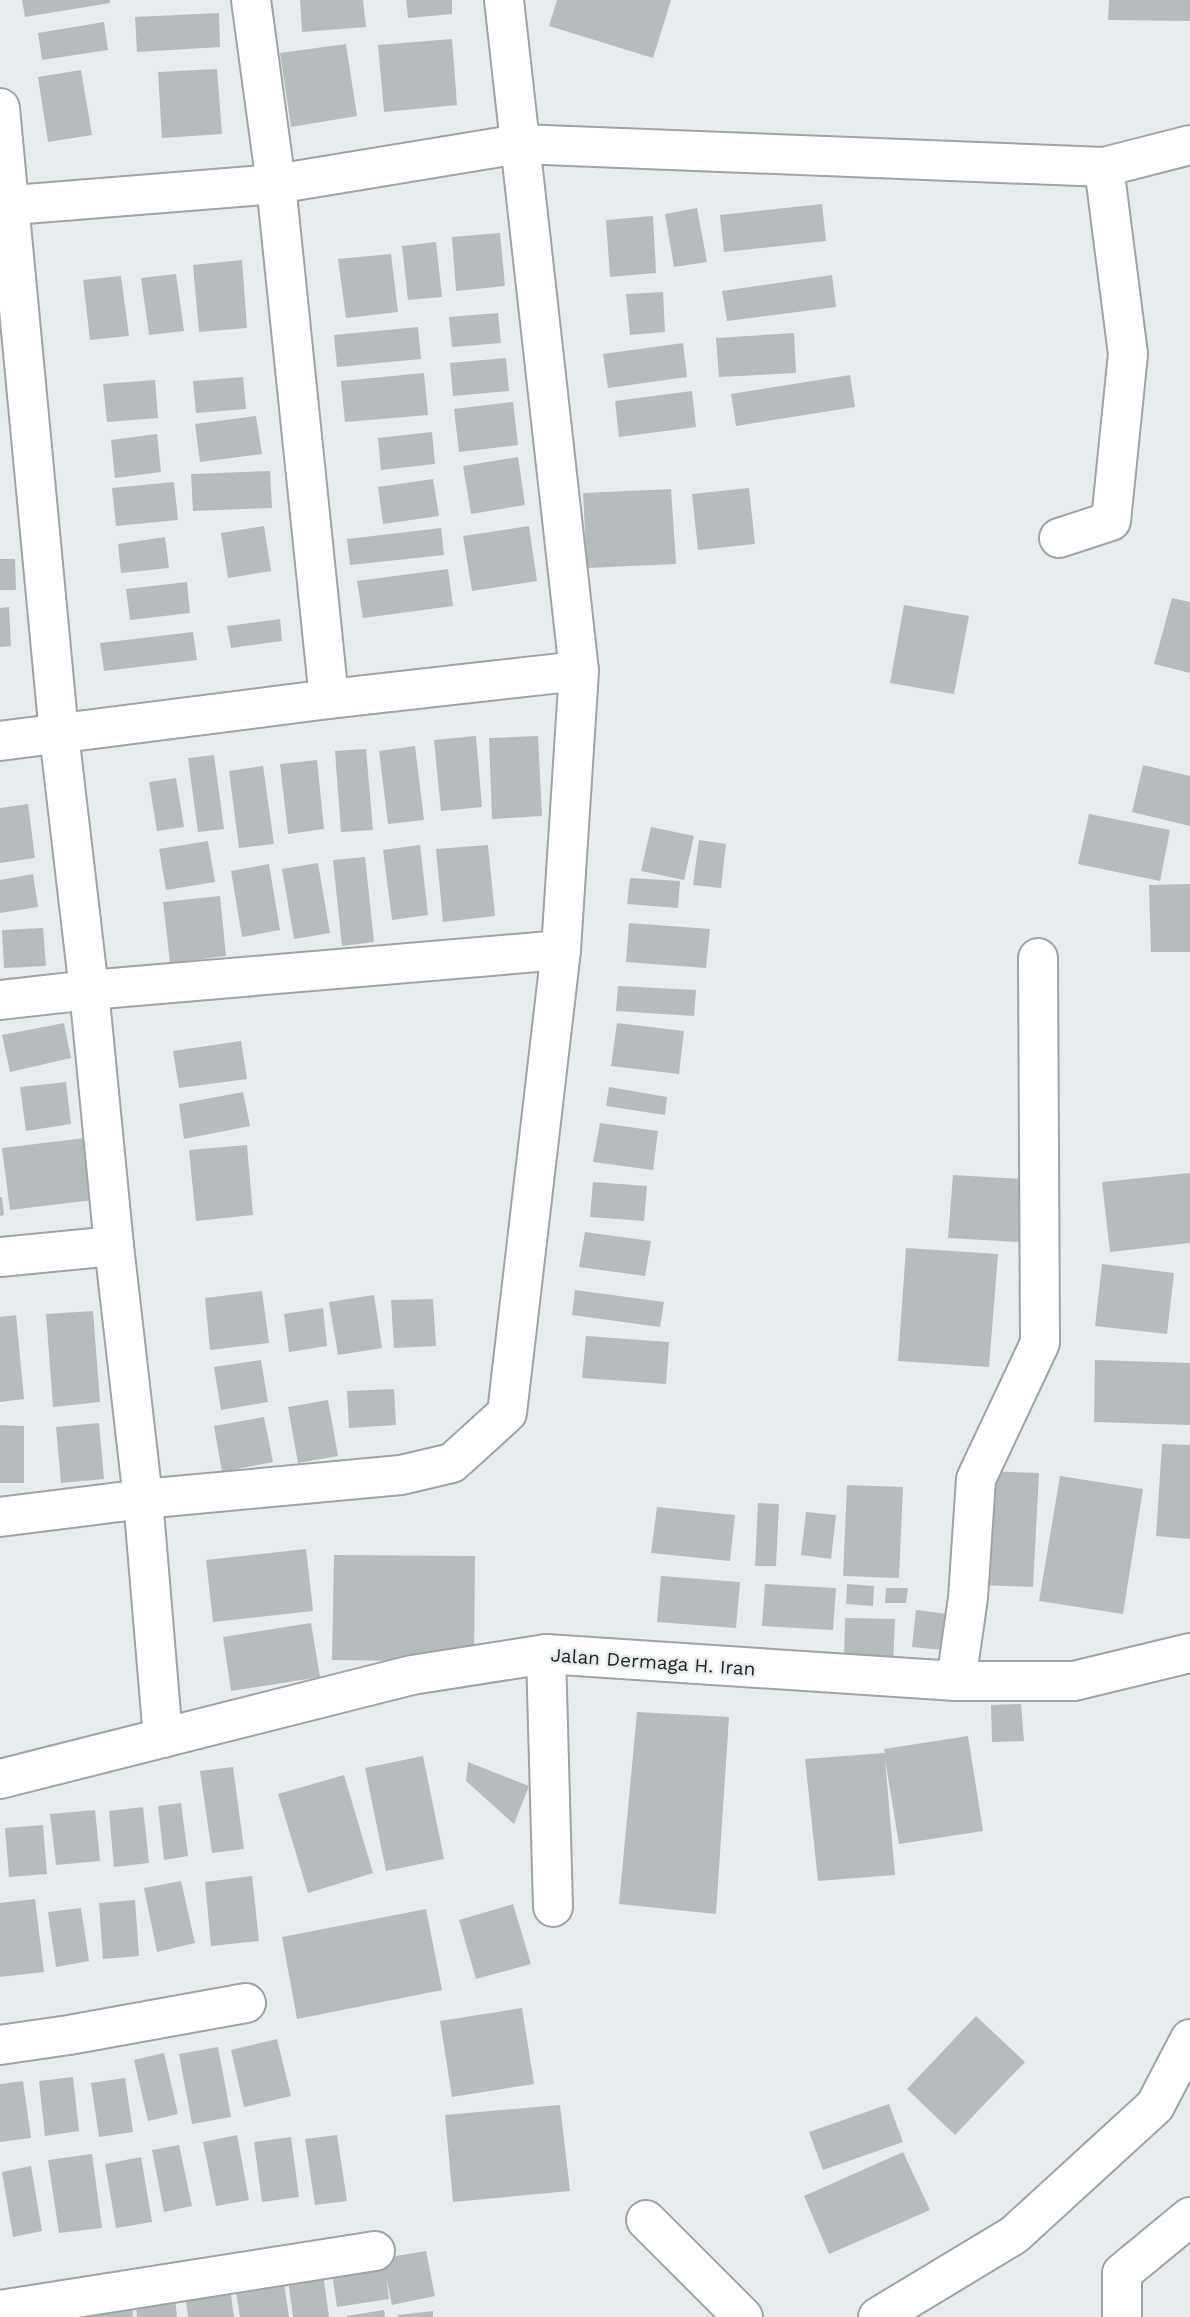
<svg xmlns="http://www.w3.org/2000/svg" width="1190" height="2317" font-family="'Work Sans',sans-serif">
<style>
.building{fill:#b6bcbd}
.lines{fill:none;stroke-linecap:round;stroke-linejoin:round}
.street-casing{stroke:#9ea3a5;stroke-width:42}
.street{stroke:#fff;stroke-width:38}
.labels{text-anchor:middle;dominant-baseline:central;stroke-width:5;stroke-linejoin:round;paint-order:stroke}
.street-label{font-size:19px;fill:#202222;stroke:#e7edee}
</style>
<rect width="100%" height="100%" fill="#e7edee"/>
<g class="building">
<path d="M22 0H110V3L25 17Z"/>
<path d="M300 0H363L366 27 302 32Z"/>
<path d="M406 0H452V14L408 18Z"/>
<path d="M557 0H671L653 58 549 26Z"/>
<path d="M1109 0H1190V21L1108 20Z"/>
<path d="M219 13 220 47 137 52 135 17Z"/>
<path d="M104 22 108 50 42 60 38 33Z"/>
<path d="M452 39 457 105 384 112 378 45Z"/>
<path d="M346 44 357 116 291 127 280 53Z"/>
<path d="M217 69 222 134 162 138 158 72Z"/>
<path d="M81 70 92 135 48 142 38 77Z"/>
<path d="M822 204 826 241 724 252 720 215Z"/>
<path d="M697 208 707 262 674 267 665 214Z"/>
<path d="M653 216 656 273 610 277 606 220Z"/>
<path d="M500 233 505 286 456 291 452 237Z"/>
<path d="M436 242 442 297 408 300 402 246Z"/>
<path d="M391 254 398 312 346 318 338 259Z"/>
<path d="M242 260 247 328 199 332 193 265Z"/>
<path d="M176 274 184 331 149 335 141 278Z"/>
<path d="M832 275 836 307 727 321 722 291Z"/>
<path d="M121 276 129 336 90 340 83 280Z"/>
<path d="M663 292 665 332 630 335 626 294Z"/>
<path d="M498 313 501 343 452 347 449 317Z"/>
<path d="M418 327 421 359 337 367 334 335Z"/>
<path d="M794 333 796 373 719 377 716 338Z"/>
<path d="M683 343 687 377 608 388 603 354Z"/>
<path d="M506 358 509 391 453 396 450 363Z"/>
<path d="M424 373 428 415 345 422 341 381Z"/>
<path d="M850 375 855 407 736 426 731 394Z"/>
<path d="M243 377 246 409 196 413 193 381Z"/>
<path d="M155 380 158 418 107 422 103 384Z"/>
<path d="M692 391 696 427 619 437 615 401Z"/>
<path d="M513 402 518 445 459 452 454 409Z"/>
<path d="M256 416 262 454 200 462 195 424Z"/>
<path d="M432 432 435 464 381 470 378 438Z"/>
<path d="M157 434 161 472 115 478 111 440Z"/>
<path d="M518 457 525 505 471 514 463 466Z"/>
<path d="M270 471 272 508 193 511 191 474Z"/>
<path d="M433 479 439 516 383 524 378 487Z"/>
<path d="M174 482 178 520 116 526 112 488Z"/>
<path d="M749 488 755 544 698 550 692 494Z"/>
<path d="M671 489 676 564 587 568 583 493Z"/>
<path d="M264 526 271 571 228 578 221 533Z"/>
<path d="M529 526 537 581 472 591 463 536Z"/>
<path d="M441 528 444 555 350 565 347 539Z"/>
<path d="M165 537 169 568 121 573 118 544Z"/>
<path d="M0 559H15L16 590H0Z"/>
<path d="M448 569 453 606 363 618 357 581Z"/>
<path d="M187 582 190 613 130 620 126 589Z"/>
<path d="M1172 598 1190 602V673L1154 664Z"/>
<path d="M904 605 969 616 954 694 890 683Z"/>
<path d="M9 607 11 646 0 647V608Z"/>
<path d="M280 619 282 641 231 648 227 626Z"/>
<path d="M193 632 197 660 104 671 100 643Z"/>
<path d="M476 736 482 807 441 811 434 740Z"/>
<path d="M538 736 542 816 492 819 489 738Z"/>
<path d="M415 746 424 820 388 824 379 751Z"/>
<path d="M366 749 373 830 341 832 335 751Z"/>
<path d="M214 755 224 829 198 832 188 758Z"/>
<path d="M317 760 324 829 288 834 280 764Z"/>
<path d="M1143 765 1190 776V826L1132 812Z"/>
<path d="M263 766 274 844 239 848 229 771Z"/>
<path d="M176 778 184 827 157 831 149 782Z"/>
<path d="M28 804 35 858 0 863V808Z"/>
<path d="M1089 814 1170 830 1160 881 1078 864Z"/>
<path d="M651 827 694 836 684 880 641 871Z"/>
<path d="M699 840 726 844 721 888 693 885Z"/>
<path d="M208 841 215 882 166 890 159 849Z"/>
<path d="M420 845 428 915 392 920 383 850Z"/>
<path d="M488 845 495 916 443 922 436 849Z"/>
<path d="M365 857 374 942 342 946 333 860Z"/>
<path d="M318 863 330 933 294 939 282 869Z"/>
<path d="M269 864 280 930 242 937 231 871Z"/>
<path d="M33 874 38 907 0 913V880Z"/>
<path d="M630 878 680 881 678 908 627 904Z"/>
<path d="M1190 884V952H1151L1149 885Z"/>
<path d="M220 896 226 956 170 963 163 902Z"/>
<path d="M629 923 710 929 706 968 626 962Z"/>
<path d="M43 928 46 966 4 968 2 930Z"/>
<path d="M618 986 696 990 694 1016 616 1011Z"/>
<path d="M64 1023 71 1058 10 1072 2 1035Z"/>
<path d="M617 1023 684 1031 679 1074 611 1066Z"/>
<path d="M241 1041 247 1079 179 1088 173 1051Z"/>
<path d="M66 1082 71 1124 26 1131 20 1087Z"/>
<path d="M609 1087 667 1097 665 1115 606 1106Z"/>
<path d="M243 1092 250 1126 184 1139 179 1104Z"/>
<path d="M600 1123 658 1131 653 1170 593 1162Z"/>
<path d="M94 1137 101 1199 10 1210 2 1148Z"/>
<path d="M247 1145 253 1215 196 1221 189 1150Z"/>
<path d="M1190 1173V1243L1110 1252 1102 1182Z"/>
<path d="M953 1175 1024 1179 1019 1242 948 1238Z"/>
<path d="M593 1182 647 1186 644 1221 590 1217Z"/>
<path d="M0 1197H2L4 1215 0 1216Z"/>
<path d="M585 1232 651 1241 645 1276 579 1267Z"/>
<path d="M906 1248 998 1254 989 1367 898 1361Z"/>
<path d="M1102 1264 1174 1273 1167 1334 1095 1326Z"/>
<path d="M575 1290 664 1302 660 1327 572 1315Z"/>
<path d="M262 1291 269 1343 210 1350 205 1298Z"/>
<path d="M374 1295 382 1348 338 1355 329 1302Z"/>
<path d="M433 1299 436 1346 394 1348 391 1300Z"/>
<path d="M323 1308 327 1346 289 1352 284 1314Z"/>
<path d="M93 1311 100 1402 53 1407 46 1314Z"/>
<path d="M16 1315 24 1399 0 1402V1317Z"/>
<path d="M586 1336 669 1342 666 1384 582 1378Z"/>
<path d="M261 1360 268 1402 221 1410 214 1367Z"/>
<path d="M1095 1360 1190 1363V1425L1094 1422Z"/>
<path d="M394 1389 396 1425 349 1428 347 1391Z"/>
<path d="M328 1400 338 1456 298 1463 288 1407Z"/>
<path d="M264 1417 273 1462 222 1472 214 1426Z"/>
<path d="M99 1423 104 1479 61 1483 56 1427Z"/>
<path d="M0 1425 24 1426V1483H0Z"/>
<path d="M1162 1444 1190 1445V1539L1156 1536Z"/>
<path d="M985 1471 1039 1473 1033 1587 980 1585Z"/>
<path d="M1060 1476 1143 1489 1123 1614 1039 1601Z"/>
<path d="M847 1485 903 1487 899 1578 843 1576Z"/>
<path d="M758 1503 779 1504 776 1566H755Z"/>
<path d="M657 1507 735 1515 730 1561 651 1553Z"/>
<path d="M806 1512 836 1515 831 1559 801 1555Z"/>
<path d="M306 1549 313 1611 213 1622 206 1560Z"/>
<path d="M334 1555 475 1556 474 1662 332 1660Z"/>
<path d="M661 1576 740 1582 736 1628 657 1622Z"/>
<path d="M765 1584 836 1588 833 1630 762 1626Z"/>
<path d="M847 1584 874 1586 873 1606 846 1604Z"/>
<path d="M886 1588H908L906 1603H885Z"/>
<path d="M916 1610 948 1614 943 1650 912 1647Z"/>
<path d="M845 1618 895 1619 893 1663 844 1661Z"/>
<path d="M311 1623 320 1677 231 1691 223 1637Z"/>
<path d="M1021 1704 1024 1741 992 1742 991 1705Z"/>
<path d="M637 1712 729 1717 716 1914 619 1904Z"/>
<path d="M968 1736 983 1831 899 1844 885 1759 895 1875 818 1881 805 1759 885 1753 884 1749Z"/>
<path d="M423 1756 444 1859 386 1871 365 1768Z"/>
<path d="M468 1762 529 1786 514 1824 466 1781Z"/>
<path d="M233 1767 244 1849 212 1853 200 1771Z"/>
<path d="M344 1775 373 1873 308 1893 278 1794Z"/>
<path d="M181 1803 188 1856 164 1860 158 1806Z"/>
<path d="M143 1807 149 1863 114 1867 109 1811Z"/>
<path d="M95 1810 100 1861 56 1865 50 1814Z"/>
<path d="M43 1825 47 1874 9 1877 5 1828Z"/>
<path d="M252 1876 259 1941 211 1946 205 1882Z"/>
<path d="M181 1881 195 1943 157 1952 144 1888Z"/>
<path d="M35 1899 44 1972 0 1977V1903Z"/>
<path d="M135 1900 139 1956 103 1959 99 1903Z"/>
<path d="M513 1904 531 1964 476 1979 459 1920Z"/>
<path d="M81 1908 89 1961 56 1967 48 1912Z"/>
<path d="M426 1909 442 1990 297 2019 282 1937Z"/>
<path d="M522 2008 534 2084 452 2097 440 2021Z"/>
<path d="M976 2016 1025 2062 955 2135 907 2089Z"/>
<path d="M277 2039 291 2096 244 2107 231 2050Z"/>
<path d="M218 2047 231 2117 192 2124 179 2054Z"/>
<path d="M164 2053 178 2114 148 2121 134 2060Z"/>
<path d="M73 2077 79 2131 45 2136 39 2081Z"/>
<path d="M125 2078 133 2132 99 2137 91 2083Z"/>
<path d="M23 2081 31 2138 0 2142V2084Z"/>
<path d="M889 2104 903 2142 823 2170 809 2132Z"/>
<path d="M560 2105 570 2191 453 2202 445 2115Z"/>
<path d="M237 2135 249 2200 216 2206 203 2142Z"/>
<path d="M337 2135 347 2201 315 2205 305 2139Z"/>
<path d="M291 2137 299 2197 262 2202 254 2142Z"/>
<path d="M179 2145 192 2206 164 2212 152 2150Z"/>
<path d="M903 2152 930 2210 829 2254 804 2196Z"/>
<path d="M92 2154 102 2228 59 2233 48 2160Z"/>
<path d="M141 2157 152 2222 116 2228 105 2164Z"/>
<path d="M31 2166 42 2231 13 2237 2 2172Z"/>
<path d="M426 2251 435 2296 392 2305 386 2277 389 2299 337 2307 331 2267Z"/>
<path d="M322 2266 329 2317H293L287 2271Z"/>
<path d="M283 2277 289 2317H240L235 2286Z"/>
<path d="M229 2280 234 2317H188L184 2286Z"/>
<path d="M174 2289 177 2317H137L135 2293Z"/>
<path d="M131 2294 133 2317H85L84 2299Z"/>
<path d="M384 2310 385 2317H347L346 2316Z"/>
<path d="M433 2311V2317H398V2315Z"/>
</g>
<g class="lines">
<g class="street-casing">
<g id="street">
<path d="M251 0 276 184 329 699"/>
<path d="M0 108 59 734 89 990 114 1246 143 1499 163 1738"/>
<path d="M0 206 276 184 519 144 1104 167 1190 145"/>
<path d="M1059 538 1111 521 1128 354 1104 167"/>
<path d="M0 741 329 699 579 671"/>
<path d="M0 1000 89 990 561 950"/>
<path d="M0 1257 114 1246"/>
<path d="M0 1517 143 1499 401 1475 452 1463 507 1413 561 950 579 671 504 0"/>
<path d="M546 1654 553 1907"/>
<path d="M956 1681 968 1598 976 1479 1040 1343 1038 958"/>
<path d="M0 1779 412 1675 546 1654 956 1681H1074L1190 1653"/>
<path d="M0 2045 69 2035 246 2003"/>
<path d="M646 2220 743 2317"/>
<path d="M0 2310 375 2251"/>
<path d="M878 2317 1014 2235 1155 2106 1190 2039"/>
<path d="M1122 2317V2273L1190 2217"/>
</g>
</g>
<use href="#street" class="street"/>
</g>
<g class="labels">
<g class="street-label">
<text transform="translate(653 1662) rotate(4)">Jalan Dermaga H. Iran</text>
</g>
</g>
</svg>
